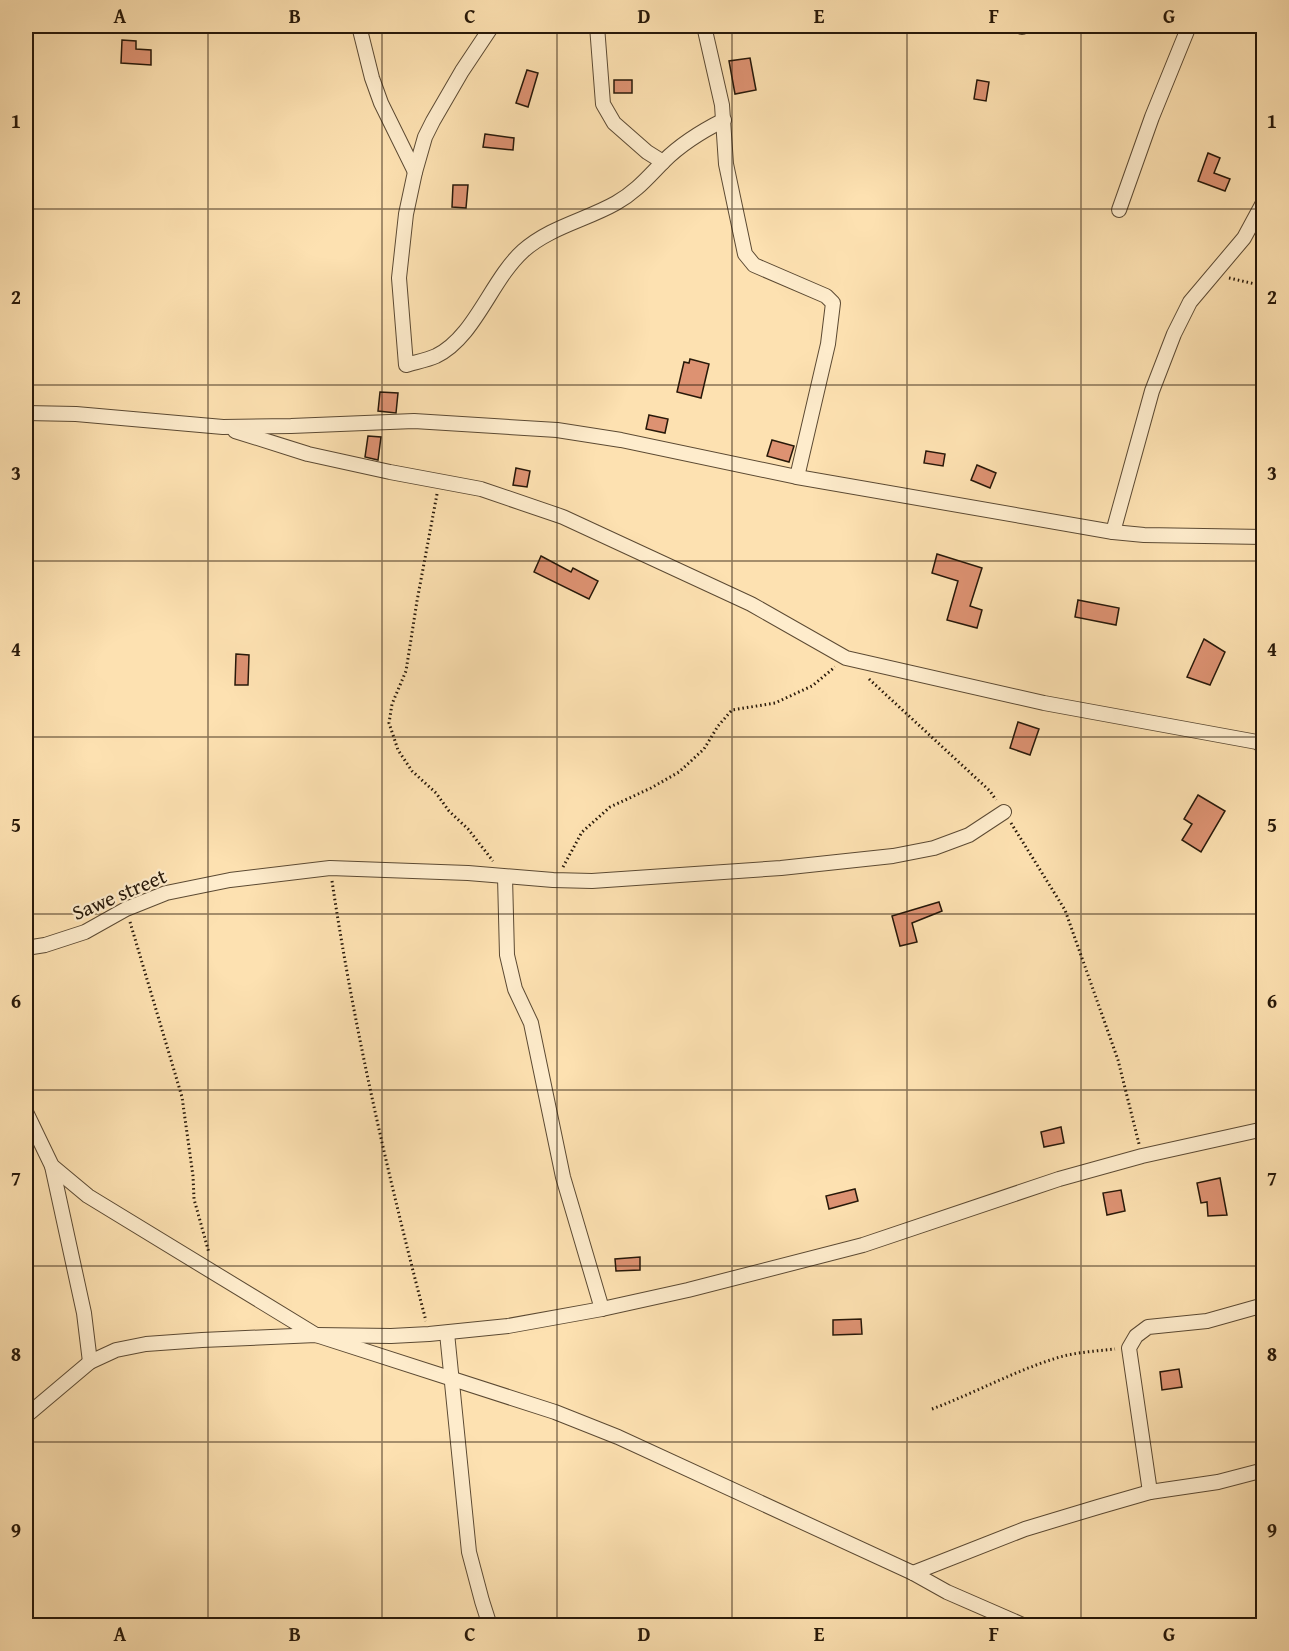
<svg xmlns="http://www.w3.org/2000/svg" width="1289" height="1651" font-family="'Gentium Book Plus',serif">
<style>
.building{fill:#dd9272;stroke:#271809;stroke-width:1.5}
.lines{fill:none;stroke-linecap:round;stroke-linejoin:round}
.minor-casing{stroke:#5c4a33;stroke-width:16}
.path{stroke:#271809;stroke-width:3;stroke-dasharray:1.5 3;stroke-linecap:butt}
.minor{stroke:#feeccc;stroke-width:14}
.grid{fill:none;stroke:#271809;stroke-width:1.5;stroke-opacity:0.55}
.labels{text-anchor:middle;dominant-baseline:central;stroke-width:4.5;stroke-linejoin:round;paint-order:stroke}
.street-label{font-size:21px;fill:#271809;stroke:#feeccc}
.neatline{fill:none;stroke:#271809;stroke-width:2}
.grid-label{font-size:20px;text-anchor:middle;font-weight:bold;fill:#271809}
</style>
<rect width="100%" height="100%" fill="#fde1b1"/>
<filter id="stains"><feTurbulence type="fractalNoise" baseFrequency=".00333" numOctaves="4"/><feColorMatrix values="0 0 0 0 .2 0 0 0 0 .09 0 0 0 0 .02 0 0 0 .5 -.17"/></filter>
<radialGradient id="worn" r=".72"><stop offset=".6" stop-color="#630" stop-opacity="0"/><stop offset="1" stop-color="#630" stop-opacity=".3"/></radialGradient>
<g class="building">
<path d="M122 40 136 41V49L151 50V65L121 63Z"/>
<path d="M750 58 756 90 735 94 729 61Z"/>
<path d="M527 70 538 73 528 107 516 103Z"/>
<rect x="614" y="80" width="18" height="13"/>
<path d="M977 80 989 82 986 101 974 99Z"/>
<path d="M485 134 514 138 513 150 483 147Z"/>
<path d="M1208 153 1220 158 1214 173 1230 179 1225 191 1198 181Z"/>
<path d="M453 185H468L466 208 452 207Z"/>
<path d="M690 359 709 364 701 398 677 392 684 362 689 363Z"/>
<path d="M380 392 398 393 396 413 378 411Z"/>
<path d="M649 415 668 419 665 433 646 429Z"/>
<path d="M368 436 381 437 378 460 365 457Z"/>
<path d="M772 440 794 446 789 462 767 456Z"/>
<path d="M926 451 945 454 943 466 924 463Z"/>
<path d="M977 465 996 473 990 488 971 480Z"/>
<path d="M516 468 530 471 527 487 513 485Z"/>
<path d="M937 554 982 568 970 606 982 610 977 628 947 620 958 581 932 573Z"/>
<path d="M541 556 571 572 573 568 598 581 589 599 534 572Z"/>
<path d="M1078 600 1119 608 1116 625 1075 617Z"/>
<path d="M1204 639 1225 652 1210 685 1187 677Z"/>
<path d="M236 654 249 655 248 685H235Z"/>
<path d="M1018 722 1039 729 1030 755 1010 748Z"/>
<path d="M1198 795 1225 811 1201 852 1182 840 1192 824 1184 819Z"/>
<path d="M939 902 942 911 912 923 917 942 900 946 892 916Z"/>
<path d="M1061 1127 1064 1143 1044 1147 1041 1132Z"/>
<path d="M1220 1178 1227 1215 1208 1216 1207 1202 1201 1203 1197 1183Z"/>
<path d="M855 1189 858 1201 829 1209 826 1196Z"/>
<path d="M1121 1190 1125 1211 1107 1215 1103 1193Z"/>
<path d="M640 1257V1270L616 1271 615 1259Z"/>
<path d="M861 1319 862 1334 833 1335V1320Z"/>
<path d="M1179 1369 1182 1387 1162 1390 1160 1372Z"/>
</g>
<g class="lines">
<g class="minor-casing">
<g id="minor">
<path d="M359 26 372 78 381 103 415 172"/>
<path d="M492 26 462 71 433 121 425 137 415 172 406 214 399 278 406 365C416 362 427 360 436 356 475 337 491 280 523 251 550 227 586 220 616 203 636 192 649 176 664 161 682 143 702 131 724 120"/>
<path d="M597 26 603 104 614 123 647 152 663 162"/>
<path d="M704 26 722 105 726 164 745 254 754 265 826 296 833 303 828 344 797 477"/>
<path d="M1022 27 1023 26"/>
<path d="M1119 210 1152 117 1189 26"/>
<path d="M26 413 76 414 223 427 291 426 414 421 557 430 621 440 797 477 1113 532 1144 535 1264 537"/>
<path d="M235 431 308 454 390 472 481 489 563 517 751 604 846 658 1044 703 1257 742 1264 747"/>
<path d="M1113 532 1152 391 1174 334 1190 302 1244 238 1264 201"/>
<path d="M505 877 507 955 515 989 531 1023 563 1177 602 1309"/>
<path d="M26 948 45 945 85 932 126 909 166 893 230 880 330 868 468 873 553 880 592 881 781 868 893 856 934 848 969 835 1004 812"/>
<path d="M26 1112 52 1166 88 1196 316 1335 555 1412 618 1437 913 1573 947 1592 1025 1626"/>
<path d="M52 1166 84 1313 90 1362"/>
<path d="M447 1333 469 1552 482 1601 490 1626"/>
<path d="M26 1416 90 1362 116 1350 146 1344 202 1340 316 1335 391 1336 429 1334 508 1326 602 1309 688 1290 863 1245 1059 1179 1142 1156 1264 1129"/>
<path d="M1150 1492 1129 1348 1136 1336 1148 1327 1207 1321 1264 1305"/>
<path d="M913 1573 1025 1529 1098 1507 1150 1492 1218 1482 1264 1470"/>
</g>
</g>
<g class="path">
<path d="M1229 278 1264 286"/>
<path d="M437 494 417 601 406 671 392 704 389 723 398 750 412 771 436 793 449 811 468 829 493 861"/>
<path d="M869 679 990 791 996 800"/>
<path d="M1011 823 1065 910 1118 1060 1139 1144"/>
<path d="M563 867 582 832 610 807 651 788 679 772 704 749 718 726 732 710 775 703 812 686 835 667"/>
<path d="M332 881C354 1029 388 1176 426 1321"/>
<path d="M130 922 182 1097 193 1176 194 1199 209 1253"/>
<path d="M932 1409C975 1393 1016 1370 1060 1357 1078 1352 1097 1351 1115 1349"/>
</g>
<use href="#minor" class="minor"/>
</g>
<path class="grid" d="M208 26V1626M382 26V1626M557 26V1626M732 26V1626M907 26V1626M1081 26V1626M26 209H1264M26 385H1264M26 561H1264M26 737H1264M26 914H1264M26 1090H1264M26 1266H1264M26 1442H1264"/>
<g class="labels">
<g class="street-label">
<text transform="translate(119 894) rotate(-23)">Sawe street</text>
</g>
</g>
<rect width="1289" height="1651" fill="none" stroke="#fde1b1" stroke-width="66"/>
<rect x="33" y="33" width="1223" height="1585" class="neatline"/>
<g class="grid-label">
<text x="120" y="23">A</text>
<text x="295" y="23">B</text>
<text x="470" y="23">C</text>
<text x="644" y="23">D</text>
<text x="819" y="23">E</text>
<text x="994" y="23">F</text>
<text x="1169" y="23">G</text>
<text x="16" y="128">1</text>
<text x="1272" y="128">1</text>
<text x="16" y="304">2</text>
<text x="1272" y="304">2</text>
<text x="16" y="480">3</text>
<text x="1272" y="480">3</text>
<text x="16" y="656">4</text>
<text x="1272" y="656">4</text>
<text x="16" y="832">5</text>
<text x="1272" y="832">5</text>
<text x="16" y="1008">6</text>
<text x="1272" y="1008">6</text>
<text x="16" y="1185">7</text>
<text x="1272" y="1185">7</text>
<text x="16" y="1361">8</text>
<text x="1272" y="1361">8</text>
<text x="16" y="1537">9</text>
<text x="1272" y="1537">9</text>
<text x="120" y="1641">A</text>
<text x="295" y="1641">B</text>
<text x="470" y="1641">C</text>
<text x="644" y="1641">D</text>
<text x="819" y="1641">E</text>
<text x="994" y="1641">F</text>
<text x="1169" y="1641">G</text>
</g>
<rect width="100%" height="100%" filter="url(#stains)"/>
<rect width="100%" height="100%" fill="url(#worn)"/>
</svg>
